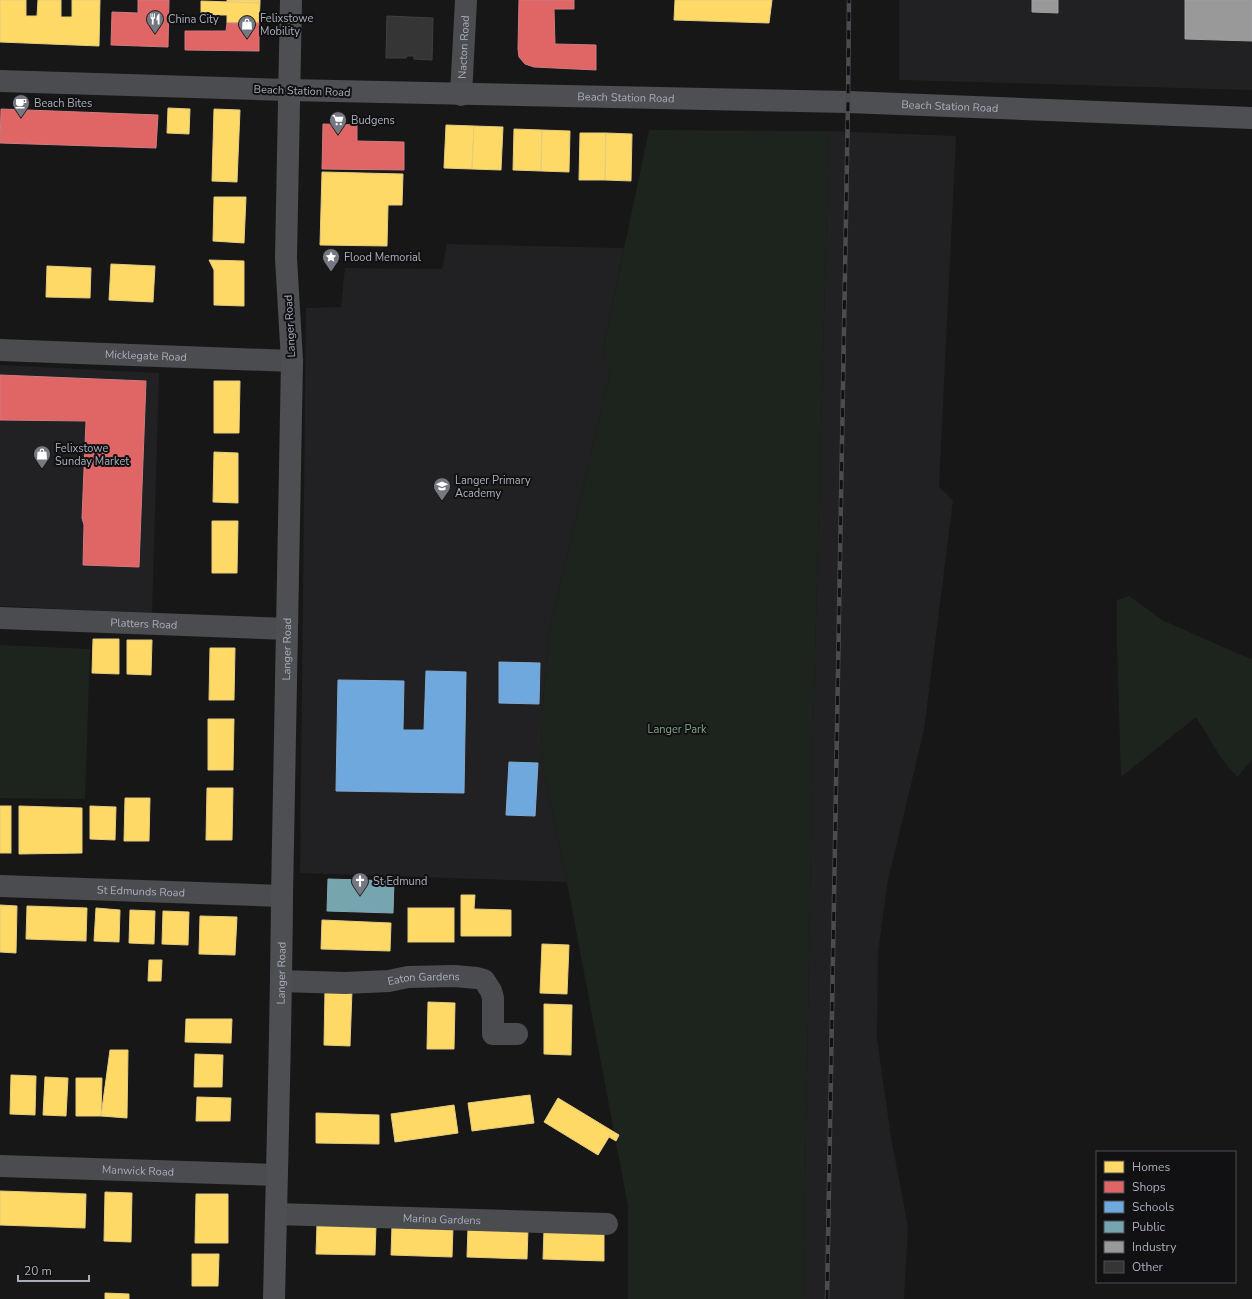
<svg xmlns="http://www.w3.org/2000/svg" width="1252" height="1299" font-family="'Nunito Sans',sans-serif">
<style>
.built{fill:#212123}
.green{fill:#1d241e}
.homes{fill:#ffd966;stroke:#e5cc7f}
.shops{fill:#e06666;stroke:#cf7b7f}
.schools{fill:#6fa8dc;stroke:#80aad1}
.public{fill:#76a5af;stroke:#85a7b2}
.industry{fill:#999;stroke:#9e9fa2}
.building{fill:#353536;stroke:#3f4043}
.lines{fill:none;stroke-linecap:round;stroke-linejoin:round}
.minor{stroke:#4b4c50;stroke-width:22}
.major{stroke:#4d4f52;stroke-width:22}
.rail-casing{stroke:#4b4c4f;stroke-width:4.5}
.rail{stroke:#111113;stroke-width:3;stroke-dasharray:9;stroke-linecap:butt}
.labels{text-anchor:middle;dominant-baseline:central;stroke-width:4;stroke-linejoin:round;paint-order:stroke}
.poi-label{font-size:11px;fill:#a8adb8;stroke:#111113;text-anchor:start}
.street-label{font-size:11px;fill:#a8adb8;stroke:#111113}
.park-label{font-size:11px;fill:#7fa381;stroke:#111113}
</style>
<rect width="100%" height="100%" fill="#171717"/>
<g class="built">
<path d="M899 0H1252V90L899 80Z"/>
<path d="M829 131 956 136 939 487 953 500 924 730 888 880 878 951 877 1039 891 1137 908 1227 904 1299H803L813 729Z"/>
<path d="M447 244 624 248 602 354 611 368 549 633 541 727 543 768 567 882 300 873 306 308 341 307 345 268 442 269Z"/>
<path d="M0 365 159 373 152 613 0 606Z"/>
</g>
<g class="green">
<path d="M649 130 829 131 813 729 803 1299H628V1206L567 882 543 768 541 727 549 633 611 368 602 354Z"/>
<path d="M1129 596 1162 620 1241 655 1252 659V760L1237 777 1221 758 1196 717 1121 777 1117 645V600Z"/>
<path d="M0 645 90 649 85 799 0 798Z"/>
</g>
<g class="homes">
<path d="M0 0H26V16H37L38 0H61V17H72V0H100L99 46 0 42Z"/>
<path d="M227 0H260V3L227 2Z"/>
<path d="M675 0H772L769 23 674 20Z"/>
<path d="M201 1 260 3 259 23H227V15H201Z"/>
<path d="M168 108 190 109 189 134 167 133Z"/>
<path d="M214 109 240 110 237 182 212 181Z"/>
<path d="M446 125 474 126 472 169 444 168Z"/>
<path d="M474 126 503 127 501 170 472 169Z"/>
<path d="M514 129 542 130 541 171 513 170Z"/>
<path d="M542 130 570 131 569 172 541 171Z"/>
<path d="M580 133H606L605 180H579Z"/>
<path d="M606 133 632 134 631 181 605 180Z"/>
<path d="M322 172 403 174 402 205H388L387 246 320 245Z"/>
<path d="M214 197H246L244 243 213 241Z"/>
<path d="M209 260 244 261V306L214 305V270Z"/>
<path d="M111 264 155 266 153 302 109 300Z"/>
<path d="M47 266 91 268 90 298 46 297Z"/>
<path d="M214 381H240L239 433H214Z"/>
<path d="M214 452 238 453V503L213 502Z"/>
<path d="M212 521H238L237 573H212Z"/>
<path d="M93 639H119V674L92 673Z"/>
<path d="M127 640H152L151 675 127 674Z"/>
<path d="M210 648H235L234 700H209Z"/>
<path d="M208 719H234L233 770H208Z"/>
<path d="M207 788H233L232 840H206Z"/>
<path d="M125 798H150L149 841H124Z"/>
<rect x="0" y="806" width="11" height="47"/>
<path d="M19 806 82 808V853L19 854Z"/>
<path d="M90 806 116 807 115 840 90 839Z"/>
<path d="M461 895H475L474 909 511 910V936H461Z"/>
<path d="M0 905 17 906 16 953 0 952Z"/>
<path d="M27 906 87 908 86 941 26 939Z"/>
<path d="M96 908 120 910 119 942 94 941Z"/>
<rect x="408" y="908" width="46" height="34"/>
<path d="M130 910 155 911 154 944 129 943Z"/>
<path d="M163 911 189 912 188 945 162 944Z"/>
<path d="M200 916 237 917 235 955 199 954Z"/>
<path d="M322 920 391 923 390 951 321 949Z"/>
<path d="M542 944 569 945 567 994 540 993Z"/>
<path d="M149 960H162L161 981H148Z"/>
<path d="M325 989 352 990 350 1046 324 1045Z"/>
<path d="M428 1002 455 1003 454 1049H427Z"/>
<path d="M544 1004 572 1005 571 1055 544 1054Z"/>
<path d="M186 1019H232L231 1043 185 1042Z"/>
<path d="M110 1050H128L127 1118 101 1116Z"/>
<path d="M195 1054 223 1055 222 1087H194Z"/>
<path d="M11 1075 36 1076 35 1115 10 1114Z"/>
<path d="M45 1077 68 1078 66 1116 43 1115Z"/>
<path d="M76 1078H102L101 1116H76Z"/>
<path d="M530 1095 534 1123 472 1131 468 1103Z"/>
<path d="M197 1097 231 1098 230 1121H196Z"/>
<path d="M558 1098 619 1135 616 1141 609 1137 598 1155 544 1122Z"/>
<path d="M454 1105 458 1133 395 1142 391 1114Z"/>
<path d="M316 1113 379 1115V1144L316 1143Z"/>
<path d="M0 1191 86 1194 85 1228 0 1225Z"/>
<path d="M105 1192 132 1193 131 1242 104 1241Z"/>
<path d="M196 1194H228V1243H195Z"/>
<path d="M317 1224 376 1225 375 1255 316 1254Z"/>
<path d="M392 1225 453 1227 452 1257 391 1255Z"/>
<path d="M468 1227 528 1229 527 1259 467 1257Z"/>
<path d="M544 1230 604 1231V1261L543 1259Z"/>
<path d="M192 1254H219L218 1286H192Z"/>
<path d="M105 1293 129 1294V1299H105Z"/>
</g>
<g class="shops">
<path d="M138 0H169L168 47 111 45 112 12 138 13Z"/>
<path d="M519 0H574V9H554L555 44 596 45V70L534 67 525 64 519 57 518 49Z"/>
<path d="M227 23H259V51L185 50V31H226Z"/>
<path d="M1 109 158 115 156 148 0 143Z"/>
<path d="M323 124 357 125V141L404 142V170L322 169Z"/>
<path d="M0 375 146 381 139 567 83 565 84 525 82 518 86 421 0 420Z"/>
</g>
<g class="schools">
<path d="M499 662 540 663 539 704 499 703Z"/>
<path d="M426 671 466 672 464 793 336 791 338 680 404 681 403 730H424Z"/>
<path d="M509 762 538 763 535 816 506 815Z"/>
</g>
<path class="public" d="M328 879 394 881 393 913 327 911Z"/>
<g class="industry">
<path d="M1032 0H1058V13L1032 12Z"/>
<path d="M1185 0H1252V41L1185 39Z"/>
</g>
<path class="building" d="M387 16 433 18 432 60 414 59V56H406V58H386Z"/>
<g class="lines">
<g class="minor">
<path d="M0 81 289 90"/>
<path id="s1" d="M461 95 466 0"/>
<path id="s2" d="M0 350 292 361"/>
<path id="s3" d="M0 618 287 629"/>
<path id="s4" d="M0 886 282 896"/>
<path id="s5" d="M281 981 345 983 389 981 408 977 454 976 477 978 484 980 491 991 493 998V1034H517"/>
<path id="s6" d="M0 1166 276 1175"/>
<path id="s7" d="M276 1214 607 1224"/>
</g>
<g class="major">
<path id="s8" d="M289 90 848 102 1252 118"/>
<path id="s9" d="M274 1299C277 1165 281 1031 282 896L292 361 286 258 291 0"/>
</g>
<g class="rail-casing">
<path id="rail" d="M827 1299 848 102 849 0"/>
</g>
<use href="#rail" class="rail"/>
</g>
<defs>
<g id="restaurant-pin" transform="scale(0.9)"><path d="M0 17L-7.5 6A9.5 9.5 0 1 1 7.5 6Z" fill="#757880" stroke="#111113"/><path d="M-5-6h1v4h1v-4h1v4h1v-4h1v5L-1.5 .5V6h-2V.5L-5-1ZM5-6V6H3V1.5H1.5Q1.5-4 5-6Z" fill="#fff"/></g>
<g id="shop-pin" transform="scale(0.9)"><path d="M0 17L-7.5 6A9.5 9.5 0 1 1 7.5 6Z" fill="#757880" stroke="#111113"/><path d="M-5-2.5h2.3a2.7 3.5 0 0 1 5.4 0H5L5.5 6h-11ZM-1.5-2.5h3a1.5 2.3 0 0 0-3 0Z" fill="#fff"/></g>
<g id="cafe-pin" transform="scale(0.9)"><path d="M0 17L-7.5 6A9.5 9.5 0 1 1 7.5 6Z" fill="#757880" stroke="#111113"/><path d="M-5.5-4.5H6V0H3Q3 3.5 0 3.5H-2.5Q-5.5 3.5-5.5 0ZM3-3.2v2h1.7v-2ZM-6 4.5H4V6H-6Z" fill="#fff"/></g>
<g id="supermarket-pin" transform="scale(0.9)"><path d="M0 17L-7.5 6A9.5 9.5 0 1 1 7.5 6Z" fill="#757880" stroke="#111113"/><path d="M-6-5.5h2.5l.6 2H6L4.5 2H-2.5L-4.4-4H-6ZM-1.5 3.2a1.3 1.3 0 1 0 .1 0ZM3 3.2a1.3 1.3 0 1 0 .1 0Z" fill="#fff"/></g>
<g id="sight-pin" transform="scale(0.9)"><path d="M0 17L-7.5 6A9.5 9.5 0 1 1 7.5 6Z" fill="#757880" stroke="#111113"/><path d="M0-6L1.8-2.2L6-1.7L2.9 1.2L3.7 5.4L0 3.3L-3.7 5.4L-2.9 1.2L-6-1.7L-1.8-2.2Z" fill="#fff"/></g>
<g id="school-pin" transform="scale(0.9)"><path d="M0 17L-7.5 6A9.5 9.5 0 1 1 7.5 6Z" fill="#757880" stroke="#111113"/><path d="M0-5L7-2L0 1L-7-2ZM-4 1L0 2.5L4 1V4Q0 6-4 4Z" fill="#fff"/></g>
<g id="church-pin" transform="scale(0.9)"><path d="M0 17L-7.5 6A9.5 9.5 0 1 1 7.5 6Z" fill="#757880" stroke="#111113"/><path d="M-1.2-6h2.4v3.5h3.3v2.4h-3.3V6h-2.4V-.1h-3.3v-2.4h3.3Z" fill="#fff"/></g>
</defs>
<g fill-rule="evenodd">
<use href="#restaurant-pin" x="155" y="19"/>
<use href="#shop-pin" x="247" y="24"/>
<use href="#cafe-pin" x="21" y="103"/>
<use href="#supermarket-pin" x="338" y="120"/>
<use href="#sight-pin" x="331" y="257"/>
<use href="#shop-pin" x="42" y="454"/>
<use href="#school-pin" x="442" y="486"/>
<use href="#church-pin" x="360" y="881"/>
</g>
<g class="labels">
<g class="poi-label">
<text x="260" y="18">Felixstowe<tspan x="260" dy="13">Mobility</tspan></text>
<text x="168" y="19">China City</text>
<text x="34" y="103">Beach Bites</text>
<text x="351" y="120">Budgens</text>
<text x="344" y="257">Flood Memorial</text>
<text x="55" y="448">Felixstowe<tspan x="55" dy="13">Sunday Market</tspan></text>
<text x="455" y="480">Langer Primary<tspan x="455" dy="13">Academy</tspan></text>
<text x="373" y="881">St Edmund</text>
</g>
<g class="street-label">
<text stroke="none"><textPath href="#s1" startOffset="48">Nacton Road</textPath></text>
<text transform="translate(302 91) rotate(2)">Beach Station Road</text>
<text stroke="none"><textPath href="#s8" startOffset="337">Beach Station Road</textPath></text>
<text stroke="none"><textPath href="#s8" startOffset="661">Beach Station Road</textPath></text>
<text transform="translate(290 326) rotate(-93)">Langer Road</text>
<text stroke="none"><textPath href="#s2" startOffset="146">Micklegate Road</textPath></text>
<text stroke="none"><textPath href="#s3" startOffset="144">Platters Road</textPath></text>
<text stroke="none"><textPath href="#s9" startOffset="650">Langer Road</textPath></text>
<text stroke="none"><textPath href="#s4" startOffset="141">St Edmunds Road</textPath></text>
<text stroke="none"><textPath href="#s9" startOffset="326">Langer Road</textPath></text>
<text stroke="none"><textPath href="#s5" startOffset="143">Eaton Gardens</textPath></text>
<text stroke="none"><textPath href="#s6" startOffset="138">Manwick Road</textPath></text>
<text stroke="none"><textPath href="#s7" startOffset="166">Marina Gardens</textPath></text>
</g>
<g class="park-label">
<text x="677" y="729">Langer Park</text>
</g>
</g>
<rect x="1096" y="1151" width="140" height="132" fill="#111113" stroke="#4d4f55"/>
<rect x="1104" y="1161" width="20" height="12" fill="#ffd966" stroke="#4d4f55"/>
<text x="1132" y="1171" font-size="12" fill="#a8adb8">Homes</text>
<rect x="1104" y="1181" width="20" height="12" fill="#e06666" stroke="#4d4f55"/>
<text x="1132" y="1191" font-size="12" fill="#a8adb8">Shops</text>
<rect x="1104" y="1201" width="20" height="12" fill="#6fa8dc" stroke="#4d4f55"/>
<text x="1132" y="1211" font-size="12" fill="#a8adb8">Schools</text>
<rect x="1104" y="1221" width="20" height="12" fill="#76a5af" stroke="#4d4f55"/>
<text x="1132" y="1231" font-size="12" fill="#a8adb8">Public</text>
<rect x="1104" y="1241" width="20" height="12" fill="#999999" stroke="#4d4f55"/>
<text x="1132" y="1251" font-size="12" fill="#a8adb8">Industry</text>
<rect x="1104" y="1261" width="20" height="12" fill="#353536" stroke="#4d4f55"/>
<text x="1132" y="1271" font-size="12" fill="#a8adb8">Other</text>
<path d="M18 1275v6h71v-6" fill="none" stroke="#a8adb8" stroke-width="2"/>
<text x="24" y="1275" font-size="12" fill="#a8adb8" stroke="#111113" stroke-width="3" paint-order="stroke">20 m</text>
</svg>
